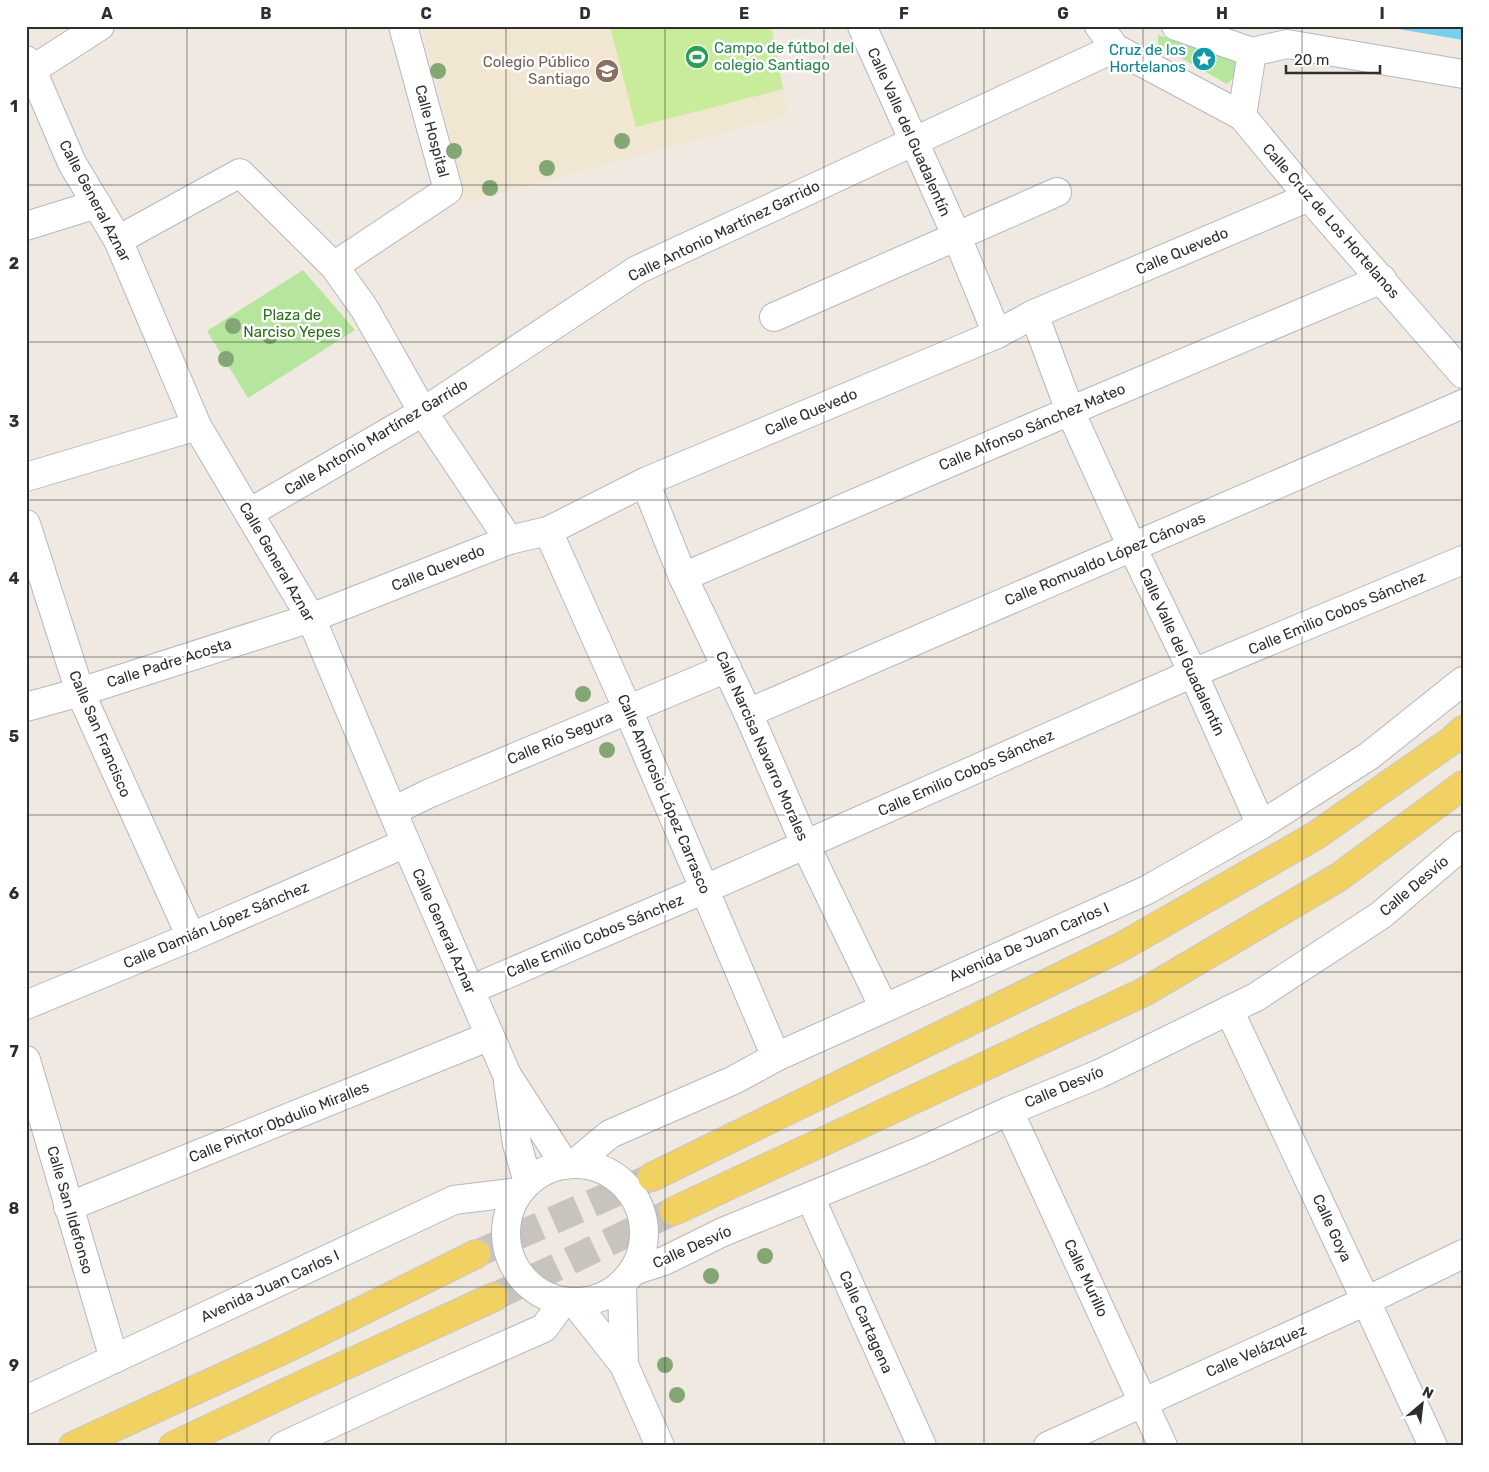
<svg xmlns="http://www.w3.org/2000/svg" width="1489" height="1472" font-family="Rubik,sans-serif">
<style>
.education{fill:#f0e6d1}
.green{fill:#b6e59e}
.pitch{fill:#c9ec9a}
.water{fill:#75cff0}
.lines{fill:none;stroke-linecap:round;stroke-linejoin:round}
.primary-tunnel{stroke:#c8c4bd;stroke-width:28;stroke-dasharray:28 14;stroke-linecap:butt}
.street-casing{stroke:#b4b7c1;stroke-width:30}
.secondary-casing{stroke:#b4b7c1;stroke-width:30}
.primary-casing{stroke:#c9c9c9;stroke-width:30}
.street{stroke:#fff;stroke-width:28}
.secondary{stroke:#fff;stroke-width:28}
.primary{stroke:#f2d163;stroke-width:28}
.tree{fill:#84a574}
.grid{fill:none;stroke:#2e2e2e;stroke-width:1;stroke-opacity:0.55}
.labels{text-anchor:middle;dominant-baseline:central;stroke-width:5;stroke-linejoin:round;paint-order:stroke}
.leisure-label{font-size:15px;fill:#27864d;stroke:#fff;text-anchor:start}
.culture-label{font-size:15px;fill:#0d838f;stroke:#fff;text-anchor:end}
.education-label{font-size:15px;fill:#785e54;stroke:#fff;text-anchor:end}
.street-label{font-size:15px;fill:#2e2e2e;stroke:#fff}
.park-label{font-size:15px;fill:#2c6e1b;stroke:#fff}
.neatline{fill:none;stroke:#2e2e2e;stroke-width:2}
.grid-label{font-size:16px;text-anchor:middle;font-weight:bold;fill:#2e2e2e}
</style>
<rect width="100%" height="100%" fill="#efe9e1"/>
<path class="education" d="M422 26H772L788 115 467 202Z"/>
<g class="green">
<path d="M1158 35 1240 60 1241 67 1234 77 1227 84 1158 45Z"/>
<path d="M303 270 355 330 248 398 207 331Z"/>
</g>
<path class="pitch" d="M610 26H771L783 89 636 127Z"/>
<path class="water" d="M1381 26H1463V41V40Z"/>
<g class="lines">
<g class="primary-tunnel">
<path d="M476 1254 652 1177"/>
<path d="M494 1297 674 1211"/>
</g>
<g class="street-casing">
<g id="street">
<path d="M862 26 957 237 997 334"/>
<path d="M1099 26 1115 48 1242 116"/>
<path d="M1176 26 1252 52 1287 44 1463 74"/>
<path d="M1252 52 1242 116 1309 197 1463 374"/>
<path d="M32 70 100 26"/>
<path d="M26 226 97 204"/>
<path d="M118 240 240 173 334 266 364 308 423 412 509 540"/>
<path d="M334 266 448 190 403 26"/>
<path d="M1034 314 1070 411 1132 547 1193 673 1261 825"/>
<path d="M774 317 1057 192"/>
<path d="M26 477 197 426"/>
<path d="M645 482 683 577 748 713 805 844 884 1008"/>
<path d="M249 513 423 412 637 270 1115 48"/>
<path d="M26 524 80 692 191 937"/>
<path d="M548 531 628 710 776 1057"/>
<path d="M683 577 1070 411 1382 279"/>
<path d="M26 707 80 692 311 618 509 540 548 531 645 482 997 334 1034 314 1309 197"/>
<path d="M748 713 1463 404"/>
<path d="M393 811 430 793 727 668"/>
<path d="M470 990 705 889 1193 673 1463 560"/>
<path d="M26 1005 191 937 406 843"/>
<path d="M1229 1010 1366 1301 1433 1446"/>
<path d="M26 1060 114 1359"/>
<path d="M1009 1111 1163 1446"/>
<path d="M574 1164 610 1134 734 1080 776 1057 1147 890 1261 825 1369 756 1463 681"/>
<path d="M810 1197 922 1446"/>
<path d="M68 1207 490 1036"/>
<path d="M633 1271 664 1261 723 1232 921 1151 1009 1111 1099 1074 1256 997 1381 915 1463 845"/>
<path d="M26 1400 454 1200 519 1192"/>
<path d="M283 1446 404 1390 544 1328 563 1302"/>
<path d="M1048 1446 1366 1301 1463 1254"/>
</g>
</g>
<g class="secondary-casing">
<g id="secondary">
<path d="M26 60 32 70 72 163 118 240 197 426 311 618 406 843 507 1075 565 1165"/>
<path d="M508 1082 517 1144 528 1182"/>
<circle cx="575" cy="1233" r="69"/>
<path d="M622 1284 624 1365"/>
<path d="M575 1303 624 1365 660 1446"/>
</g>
</g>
<g class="primary-casing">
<g id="primary">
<path d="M652 1177 1121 947 1315 836 1451 741 1463 730"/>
<path d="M674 1211 1144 992 1339 877 1463 785"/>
<path d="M73 1446 289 1347 476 1254"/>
<path d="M173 1446 302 1385 494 1297"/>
</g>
</g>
<use href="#street" class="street"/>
<use href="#secondary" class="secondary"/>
<use href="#primary" class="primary"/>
</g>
<g class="tree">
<circle cx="438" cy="71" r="8"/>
<circle cx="622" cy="141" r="8"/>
<circle cx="454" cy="151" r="8"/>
<circle cx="547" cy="168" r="8"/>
<circle cx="490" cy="188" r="8"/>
<circle cx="233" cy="326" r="8"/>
<circle cx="270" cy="336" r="8"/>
<circle cx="226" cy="359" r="8"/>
<circle cx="583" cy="694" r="8"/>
<circle cx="607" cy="750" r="8"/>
<circle cx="765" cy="1256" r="8"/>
<circle cx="711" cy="1276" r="8"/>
<circle cx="665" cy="1365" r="8"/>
<circle cx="677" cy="1395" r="8"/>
</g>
<path class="grid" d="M187 26V1446M346 26V1446M506 26V1446M665 26V1446M824 26V1446M984 26V1446M1143 26V1446M1302 26V1446M26 185H1463M26 342H1463M26 500H1463M26 657H1463M26 815H1463M26 972H1463M26 1130H1463M26 1287H1463"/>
<defs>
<g id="stadium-disc" transform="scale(1.25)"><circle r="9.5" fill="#2e9e5b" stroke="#fff"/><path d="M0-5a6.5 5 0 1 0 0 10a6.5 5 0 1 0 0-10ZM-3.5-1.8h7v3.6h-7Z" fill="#fff"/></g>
<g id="sight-disc" transform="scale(1.25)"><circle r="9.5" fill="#0f9aa8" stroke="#fff"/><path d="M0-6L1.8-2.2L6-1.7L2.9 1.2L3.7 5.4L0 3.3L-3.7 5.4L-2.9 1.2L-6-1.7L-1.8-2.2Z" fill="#fff"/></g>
<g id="school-disc" transform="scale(1.25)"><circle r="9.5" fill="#8d6e63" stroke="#fff"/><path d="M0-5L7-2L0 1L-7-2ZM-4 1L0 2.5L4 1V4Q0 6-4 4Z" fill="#fff"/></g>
</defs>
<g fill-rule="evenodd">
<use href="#stadium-disc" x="697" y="57"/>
<use href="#sight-disc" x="1204" y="59"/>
<use href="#school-disc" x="607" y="71"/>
</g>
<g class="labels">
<g class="leisure-label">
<text x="714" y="48">Campo de fútbol del<tspan x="714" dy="17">colegio Santiago</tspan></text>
</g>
<g class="culture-label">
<text x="1186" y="50">Cruz de los<tspan x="1186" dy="17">Hortelanos</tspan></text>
</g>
<g class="education-label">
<text x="590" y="62">Colegio Público<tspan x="590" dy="17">Santiago</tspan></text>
</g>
<g class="street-label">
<text transform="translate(432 131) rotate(75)">Calle Hospital</text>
<text transform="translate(909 132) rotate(66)">Calle Valle del Guadalentín</text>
<text transform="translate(95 201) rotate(62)">Calle General Aznar</text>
<text transform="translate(1331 221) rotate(49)">Calle Cruz de Los Hortelanos</text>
<text transform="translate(724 231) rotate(-26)">Calle Antonio Martínez Garrido</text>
<text transform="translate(1182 251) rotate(-23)">Calle Quevedo</text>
<text transform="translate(811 412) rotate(-23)">Calle Quevedo</text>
<text transform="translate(1032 427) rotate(-23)">Calle Alfonso Sánchez Mateo</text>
<text transform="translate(376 437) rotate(-31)">Calle Antonio Martínez Garrido</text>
<text transform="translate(1105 559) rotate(-23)">Calle Romualdo López Cánovas</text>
<text transform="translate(277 562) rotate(60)">Calle General Aznar</text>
<text transform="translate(438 568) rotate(-22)">Calle Quevedo</text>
<text transform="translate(1337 613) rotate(-23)">Calle Emilio Cobos Sánchez</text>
<text transform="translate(1182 652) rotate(65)">Calle Valle del Guadalentín</text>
<text transform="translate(169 663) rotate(-18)">Calle Padre Acosta</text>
<text transform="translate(100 734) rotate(67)">Calle San Francisco</text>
<text transform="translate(560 738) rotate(-23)">Calle Río Segura</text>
<text transform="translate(762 746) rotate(66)">Calle Narcisa Navarro Morales</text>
<text transform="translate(966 773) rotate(-24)">Calle Emilio Cobos Sánchez</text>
<text transform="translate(664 794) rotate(67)">Calle Ambrosio López Carrasco</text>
<text transform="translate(1414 886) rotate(-40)">Calle Desvío</text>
<text transform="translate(216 925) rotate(-23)">Calle Damián López Sánchez</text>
<text transform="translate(444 931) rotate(66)">Calle General Aznar</text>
<text transform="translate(595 936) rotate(-23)">Calle Emilio Cobos Sánchez</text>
<text transform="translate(1029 942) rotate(-24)">Avenida De Juan Carlos I</text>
<text transform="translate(1064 1087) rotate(-23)">Calle Desvío</text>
<text transform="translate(279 1122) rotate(-22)">Calle Pintor Obdulio Miralles</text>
<text transform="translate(70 1210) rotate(74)">Calle San Ildefonso</text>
<text transform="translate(1332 1228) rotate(65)">Calle Goya</text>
<text transform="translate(692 1247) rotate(-24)">Calle Desvío</text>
<text transform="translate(1086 1278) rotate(65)">Calle Murillo</text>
<text transform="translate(270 1286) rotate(-25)">Avenida Juan Carlos I</text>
<text transform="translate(866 1322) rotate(66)">Calle Cartagena</text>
<text transform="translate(1256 1351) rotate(-24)">Calle Velázquez</text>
</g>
<g class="park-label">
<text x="292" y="315">Plaza de<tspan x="292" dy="17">Narciso Yepes</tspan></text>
</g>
</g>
<rect width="1489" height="1472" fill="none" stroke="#ffffff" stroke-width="55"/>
<g transform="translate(1422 1404) rotate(28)" stroke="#ffffff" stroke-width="4" paint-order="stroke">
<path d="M0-4L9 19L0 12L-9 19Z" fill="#2e2e2e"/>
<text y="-8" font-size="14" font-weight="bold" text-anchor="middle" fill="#2e2e2e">N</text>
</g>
<path d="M1286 65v8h94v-8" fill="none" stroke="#2e2e2e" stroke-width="2.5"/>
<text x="1294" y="65" font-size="15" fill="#2e2e2e" stroke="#ffffff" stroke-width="4" paint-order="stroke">20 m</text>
<rect x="28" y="28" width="1434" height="1416" class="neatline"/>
<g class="grid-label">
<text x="107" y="19">A</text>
<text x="266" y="19">B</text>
<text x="426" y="19">C</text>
<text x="585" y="19">D</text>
<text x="744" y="19">E</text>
<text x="904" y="19">F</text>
<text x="1063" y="19">G</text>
<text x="1222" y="19">H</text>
<text x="1382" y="19">I</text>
<text x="14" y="112">1</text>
<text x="14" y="269">2</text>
<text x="14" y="427">3</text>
<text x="14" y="584">4</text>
<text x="14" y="742">5</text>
<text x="14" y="899">6</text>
<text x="14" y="1057">7</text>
<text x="14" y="1214">8</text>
<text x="14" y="1371">9</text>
</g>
</svg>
